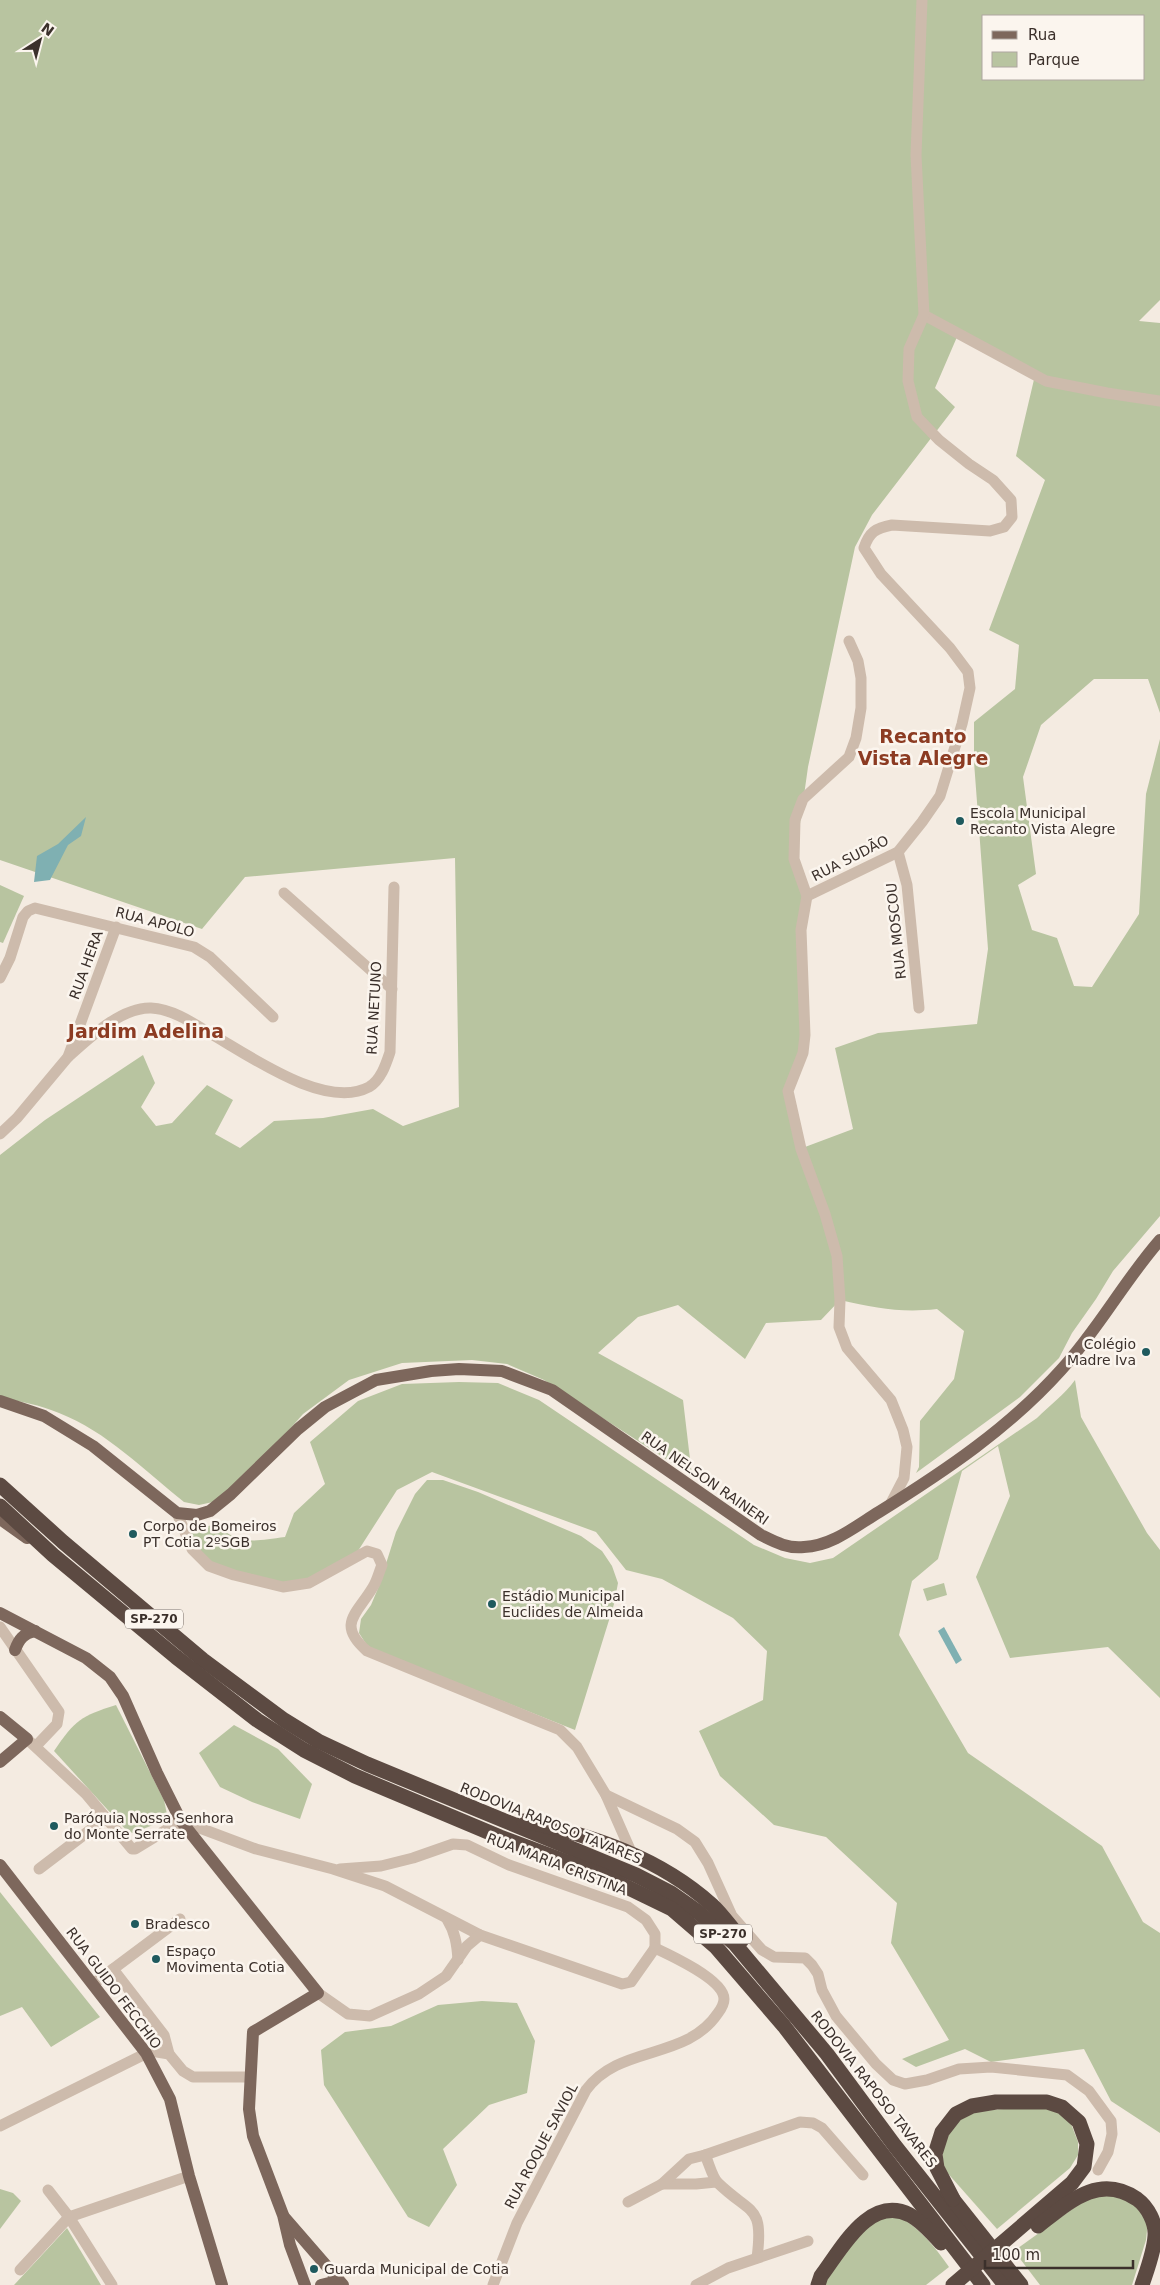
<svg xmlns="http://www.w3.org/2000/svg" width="1160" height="2285" font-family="'DejaVu Sans',sans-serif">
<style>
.green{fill:#b8c4a0;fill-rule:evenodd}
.water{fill:#7fb0b2}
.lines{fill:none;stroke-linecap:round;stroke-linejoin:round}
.minor{stroke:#cdbbac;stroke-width:11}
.major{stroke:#7d675c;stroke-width:12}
.highway{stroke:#5c4a42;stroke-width:15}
.poi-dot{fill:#1f5a5e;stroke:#fbf5ee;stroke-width:2}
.labels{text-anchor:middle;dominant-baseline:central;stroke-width:5;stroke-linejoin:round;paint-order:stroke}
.shield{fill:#fbf5ee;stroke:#756b66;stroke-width:1}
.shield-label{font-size:12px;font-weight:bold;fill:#3b302b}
.poi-label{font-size:14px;fill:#3b302b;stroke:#fbf5ee;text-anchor:start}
.street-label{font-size:14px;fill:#3b302b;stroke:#fbf5ee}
.district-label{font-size:19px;font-weight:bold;fill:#8c3b22;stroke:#fbf5ee}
</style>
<rect width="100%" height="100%" fill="#f4ebe1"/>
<g class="green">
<path d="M0 0H1160V300L1139 321 1160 323V713L1148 679H1094L1041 725 1023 777 1036 874 1018 885 1032 930 1057 938 1074 986 1092 987 1139 914 1146 794 1160 739V1216L1113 1271 1096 1299 1072 1333 1059 1358 1020 1397 916 1473 919 1467 920 1421 954 1379 964 1331 937 1309C901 1313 876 1308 840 1300L821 1320 766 1323 745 1359 678 1305 638 1317 598 1353 683 1400 692 1476 544 1380 507 1364 472 1360 402 1363 349 1380 303 1414 247 1478 213 1502 199 1505 184 1502C145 1471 106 1431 59 1413 40 1405 20 1401 0 1398V1155L45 1120 143 1055 155 1083 141 1107 156 1126 172 1123 207 1085 233 1100 215 1134 240 1148 274 1121 323 1118 373 1109 403 1126 459 1107 455 858 245 877 202 929 0 860ZM984 16H1144V79H984ZM960 330 1036 371 1016 456 1045 480 989 630 1019 645 1015 689 974 722V762L988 949 977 1024 878 1033 835 1048 853 1129 805 1147 788 1091 805 1035 801 930 807 896 795 859 808 767 855 547 872 515 955 407 935 388Z"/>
<path d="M0 885 24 896 3 943 0 942Z"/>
<path d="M1075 1380 1081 1417 1147 1533 1160 1550V1698L1108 1647 1010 1658 976 1577 1010 1496 998 1446 962 1471 938 1559 912 1581 899 1635 968 1753 1102 1846 1143 1922 1160 1933V2133L1111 2101 1084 2049 991 2062 965 2049 916 2067 902 2059 949 2040 891 1943 897 1903 826 1837 774 1825 720 1776 699 1731 763 1700 767 1651 733 1618 662 1579 626 1570 596 1532 432 1472 397 1490 356 1554 309 1581 283 1586 209 1565 192 1547 190 1532 215 1524C240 1546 254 1541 285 1537L294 1513 325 1484 310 1442 358 1401 402 1384 459 1382 498 1383 539 1400 754 1545 785 1558 810 1563 833 1558 1037 1418C1050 1405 1064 1395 1075 1380Z"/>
<path d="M427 1480H443L478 1492 581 1536 602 1551 612 1566 618 1583 614 1604 575 1730 368 1647 359 1633 361 1619 371 1605 379 1586 396 1532 415 1494Z"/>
<path d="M944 1583 947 1595 927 1601 923 1589Z"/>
<path d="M116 1705 164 1800 168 1819 133 1833 127 1831 54 1751C75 1720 81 1716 116 1705Z"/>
<path d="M234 1725 278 1749 312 1784 300 1819 252 1802 220 1787 199 1753Z"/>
<path d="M0 1892 100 2017 51 2047 22 2007 0 2016Z"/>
<path d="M482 2001 517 2003 535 2041 527 2093 489 2105 443 2149 457 2185 429 2227 408 2217 324 2085 321 2050 345 2032 391 2026 438 2005Z"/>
<path d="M1040 2106 1058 2110 1070 2121 1078 2142V2155L1070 2168 997 2229 944 2169 942 2150 954 2122 969 2112Z"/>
<path d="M0 2189 13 2193 21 2201 0 2229Z"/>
<path d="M1096 2192 1135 2201 1148 2221 1146 2240 1132 2285H1040L1014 2251Z"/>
<path d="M897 2215C920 2228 934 2246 949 2267L926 2285H824L826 2277 871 2221Z"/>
<path d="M67 2228 101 2285H14Z"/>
</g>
<g class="water">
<path d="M86 817 81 836 68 845 50 880 34 882 37 856 58 844Z"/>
<path d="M944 1627 962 1660 956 1664 938 1631Z"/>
</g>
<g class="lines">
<g class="minor">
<path d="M922 0 916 155 924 315 1046 381 1107 393 1160 401"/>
<path d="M898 852 907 885 919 1008"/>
<path d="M284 893 392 989"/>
<path d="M807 896 898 852 922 822 940 796 962 724 970 688 968 672 950 648 881 574 864 548C869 532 876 528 892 525L990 531 1004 527 1012 517 1011 500 993 480 969 464 939 440 917 417 908 381 909 349 924 315"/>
<path d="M807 896 801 930 805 1035 803 1053 788 1091 801 1149 825 1214 837 1256 840 1300 839 1327 847 1348 891 1400 903 1430 907 1447 904 1478 890 1505"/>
<path d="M807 896 794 859 795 820 803 799 849 757 856 738 861 708V678L858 661 849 641"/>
<path d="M0 978 10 958 23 917 28 911 35 908 194 947 210 957 273 1017"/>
<path d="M68 1057C88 1039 121 1007 151 1008 171 1009 190 1021 206 1031 246 1053 324 1111 369 1087 381 1080 386 1064 390 1052L394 887"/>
<path d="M0 1134 17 1118 68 1057 116 927"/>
<path d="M177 1513 192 1549 209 1566 234 1575 283 1587 309 1583 367 1551 377 1554 382 1565C379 1572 377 1581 373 1587 357 1614 336 1624 367 1651L560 1730 577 1747 606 1795 677 1829 695 1842 708 1863 732 1916 762 1950 774 1957 805 1958 812 1965 818 1974 822 1990 836 2016 876 2064 893 2080 905 2084 927 2080 959 2069 991 2067 1067 2075 1089 2091 1111 2121 1112 2134 1108 2152 1098 2170"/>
<path d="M0 1627 59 1712 57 1724 36 1746"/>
<path d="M27 1739 86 1794 132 1849H135L181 1821 256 1849 333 1869 385 1886 480 1935 622 1984 631 1982 655 1948"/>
<path d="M606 1795 632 1854"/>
<path d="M39 1869 106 1818"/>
<path d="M340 1869 381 1866 413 1858 453 1844 467 1845 509 1865 628 1907 646 1920 655 1934V1948"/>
<path d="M447 1919C455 1932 457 1944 458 1960"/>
<path d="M113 1969 164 2035 169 2054"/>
<path d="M93 1984 180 1919"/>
<path d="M318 1993 348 2014 370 2016 419 1994 446 1976 467 1946 480 1935"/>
<path d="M0 2126 151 2051 169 2054 183 2071 193 2077H249"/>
<path d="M705 2155 800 2122 813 2123 822 2128 863 2175"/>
<path d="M662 2184H696L716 2182"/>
<path d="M48 2190 69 2217 112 2285"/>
<path d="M628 2202 662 2184 689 2159 705 2155C709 2163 712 2177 718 2183 751 2215 764 2204 757 2258"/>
<path d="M20 2270 69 2217 189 2176"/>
<path d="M493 2285 517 2223 586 2090C620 2044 686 2061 718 2013 721 2009 724 2004 724 1999 724 1980 670 1955 655 1948"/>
<path d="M696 2285 728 2268 808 2241"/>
</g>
<g class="major">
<path d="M0 1401 44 1416 93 1446 177 1513 197 1515 210 1511 231 1494 298 1429 325 1407 376 1380 431 1371 459 1369 502 1371 552 1390 761 1535C775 1542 788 1549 804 1547 832 1546 856 1526 879 1512 945 1471 1009 1428 1061 1370 1098 1330 1124 1281 1160 1240"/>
<path d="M0 1519 27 1538"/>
<path d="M0 1613 86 1658 110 1677 123 1696 157 1773 181 1821 318 1993 253 2032 249 2109 253 2136 283 2215 290 2245 305 2285"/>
<path d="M15 1650C19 1639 23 1634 35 1631"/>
<path d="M0 1717 27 1739 0 1762"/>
<path d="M0 1865 146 2053 170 2099 189 2176 222 2285"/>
<path d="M284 2217 343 2285"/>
<path d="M321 2285 333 2282 338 2285"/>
</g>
<g class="highway">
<path d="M0 1485 63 1542 203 1660 284 1720 318 1741 367 1764 636 1875 671 1893 698 1912 734 1943 827 2054 895 2146 1005 2285"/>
<path d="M0 1506 53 1555 176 1657 257 1720 304 1750 355 1776 500 1837 602 1875 672 1909 716 1947 784 2026 983 2285"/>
<path d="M524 1821C592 1835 660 1858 712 1905 723 1915 732 1929 742 1940"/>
<path d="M947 2192 1021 2285"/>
<path d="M953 2199 937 2168 935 2154 942 2132 956 2114 972 2106 996 2102H1047L1062 2107 1079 2122 1087 2144 1084 2167 1072 2183 953 2285"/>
<path d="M1038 2226C1069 2202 1099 2173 1137 2199 1148 2207 1156 2223 1155 2236 1154 2252 1147 2270 1142 2285"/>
<path d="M818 2285 821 2276C841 2250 869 2194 910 2215 921 2221 932 2233 941 2243"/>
</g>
</g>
<g class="poi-dot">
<circle cx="960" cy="821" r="5"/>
<circle cx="1146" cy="1352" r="5"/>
<circle cx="133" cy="1534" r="5"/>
<circle cx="492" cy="1604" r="5"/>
<circle cx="54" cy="1826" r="5"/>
<circle cx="135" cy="1924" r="5"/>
<circle cx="156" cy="1959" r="5"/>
<circle cx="314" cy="2269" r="5"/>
</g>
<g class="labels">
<g class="shield">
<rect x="125" y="1609.5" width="58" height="19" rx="4"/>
<rect x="694" y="1924.5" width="58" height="19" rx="4"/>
</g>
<g class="shield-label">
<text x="154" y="1619">SP-270</text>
<text x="723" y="1934">SP-270</text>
</g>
<g class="poi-label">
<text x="970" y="813">Escola Municipal<tspan x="970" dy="16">Recanto Vista Alegre</tspan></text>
<text x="1136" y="1344" text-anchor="end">Colégio<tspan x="1136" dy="16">Madre Iva</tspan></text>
<text x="143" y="1526">Corpo de Bomeiros<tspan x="143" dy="16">PT Cotia 2ºSGB</tspan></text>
<text x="502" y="1596">Estádio Municipal<tspan x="502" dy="16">Euclides de Almeida</tspan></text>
<text x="64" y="1818">Paróquia Nossa Senhora<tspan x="64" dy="16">do Monte Serrate</tspan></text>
<text x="145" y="1924">Bradesco</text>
<text x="166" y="1951">Espaço<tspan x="166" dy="16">Movimenta Cotia</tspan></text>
<text x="324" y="2269">Guarda Municipal de Cotia</text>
</g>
<g class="street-label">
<text transform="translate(850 858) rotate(-27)">RUA SUDÃO</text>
<text transform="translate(155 922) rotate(15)">RUA APOLO</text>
<text transform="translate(896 931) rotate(-96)">RUA MOSCOU</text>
<text transform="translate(86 965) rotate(-70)">RUA HERA</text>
<text transform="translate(374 1008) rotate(-87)">RUA NETUNO</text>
<text transform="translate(705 1478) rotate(35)">RUA NELSON RAINERI</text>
<text transform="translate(551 1823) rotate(22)">RODOVIA RAPOSO TAVARES</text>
<text transform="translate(557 1864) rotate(21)">RUA MARIA CRISTINA</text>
<text transform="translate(114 1988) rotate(53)">RUA GUIDO FECCHIO</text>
<text transform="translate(874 2089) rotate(52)">RODOVIA RAPOSO TAVARES</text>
<text transform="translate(541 2146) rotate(-62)">RUA ROQUE SAVIOL</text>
</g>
<g class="district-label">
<text x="923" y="736">Recanto<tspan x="923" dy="22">Vista Alegre</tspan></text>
<text x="146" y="1031">Jardim Adelina</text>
</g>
</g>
<rect x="982" y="15" width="162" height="65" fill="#fbf5ee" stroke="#aea6a0"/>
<rect x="992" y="31" width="25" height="8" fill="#7d675c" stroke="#aea6a0"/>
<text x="1028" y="40" font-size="15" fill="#3b302b">Rua</text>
<rect x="992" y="52" width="25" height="15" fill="#b8c4a0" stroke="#aea6a0"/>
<text x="1028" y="65" font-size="15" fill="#3b302b">Parque</text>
<g transform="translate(40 40) rotate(36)" stroke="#fbf5ee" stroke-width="4" paint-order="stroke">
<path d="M0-4L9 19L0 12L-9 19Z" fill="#3b302b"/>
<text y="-8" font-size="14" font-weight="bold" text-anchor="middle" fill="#3b302b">N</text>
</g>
<path d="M985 2260v8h148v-8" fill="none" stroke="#3b302b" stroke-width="2.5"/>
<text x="992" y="2260" font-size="15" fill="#3b302b" stroke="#fbf5ee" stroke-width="4" paint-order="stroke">100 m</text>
</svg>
